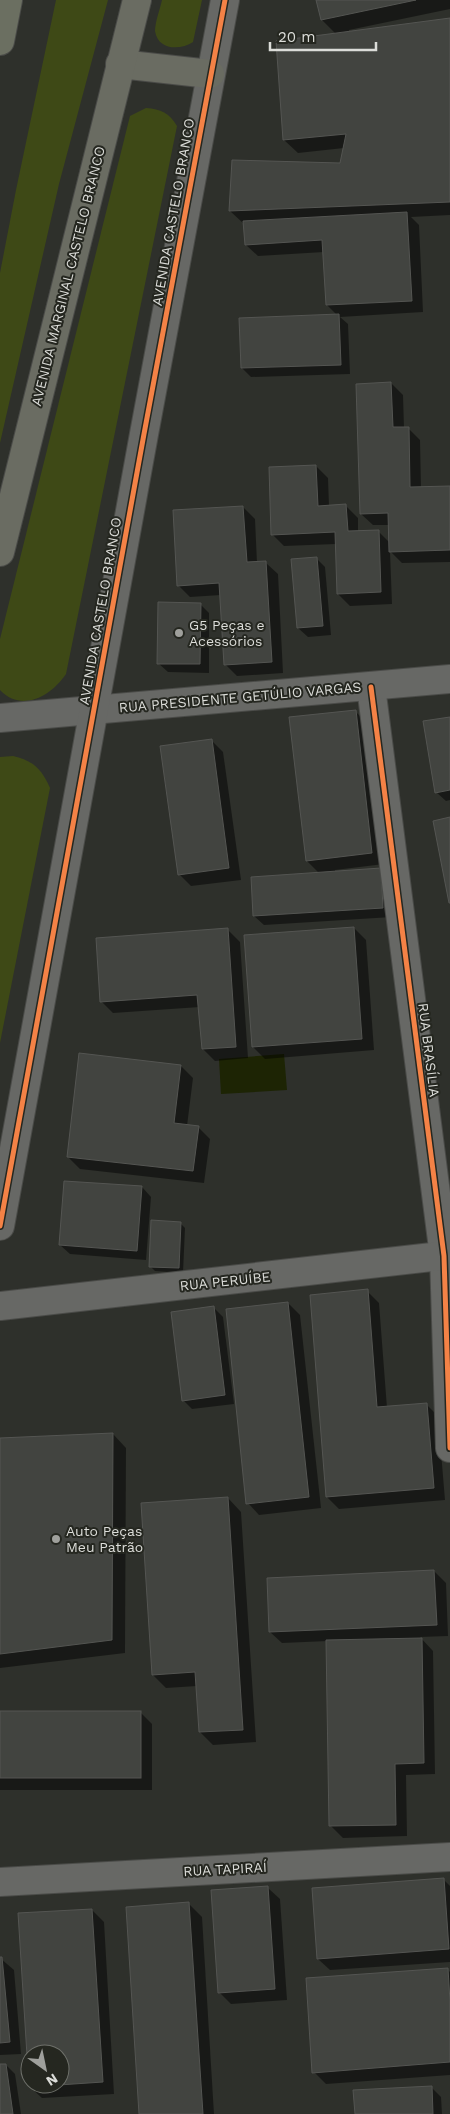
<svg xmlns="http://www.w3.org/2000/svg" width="450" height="2114" font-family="'Work Sans',sans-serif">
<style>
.green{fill:#3e4916}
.water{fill:#1d2404}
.shadow{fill:#0007}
.building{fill:#424440;stroke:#545552;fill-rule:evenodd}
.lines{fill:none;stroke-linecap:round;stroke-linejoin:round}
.minor-casing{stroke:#4a4b48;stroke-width:30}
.primary-casing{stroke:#4a4b48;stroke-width:30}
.motorway-casing{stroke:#4a4b48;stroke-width:30}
.minor{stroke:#676865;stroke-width:28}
.primary{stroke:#6a6c62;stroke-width:28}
.motorway{stroke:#6b6f61;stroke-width:28}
.cycleway-casing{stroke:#252720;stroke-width:8}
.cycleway{stroke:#f48246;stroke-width:5}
.poi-dot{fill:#9fa09c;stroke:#252720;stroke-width:2}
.labels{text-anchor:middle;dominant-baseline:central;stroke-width:4;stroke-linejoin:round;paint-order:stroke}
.street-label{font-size:14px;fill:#dcddd9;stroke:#252720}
.poi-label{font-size:14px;fill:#dcddd9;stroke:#252720;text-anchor:start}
</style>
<rect width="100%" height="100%" fill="#2e302b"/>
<g class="green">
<path d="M56 0H108L59 184 0 443V273L16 190Z"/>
<path d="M162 0H202L193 42C181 50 158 51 155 31 155 22 160 9 162 0Z"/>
<path d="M146 108C161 109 169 113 177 126L66 674C51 696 22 713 0 690V639L130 116Z"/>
<path d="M13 756C32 760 42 769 50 788L0 1043V757Z"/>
</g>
<path class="water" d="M284 1054 287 1090 221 1094 219 1059Z"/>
<g class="shadow">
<path d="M318 0H450V9L349 30V32L450 19V215L411 217 419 225 423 312 340 317 348 324 350 374 251 377 242 368 337 315 327 305 324 252 258 256 246 245 244 224 230 211 341 164 344 148 298 153 284 140 336 34 322 20Z"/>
<path d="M391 383 403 395 404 428H408L420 440 421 488H450V562L402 563 390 551 392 604 350 606 338 594 336 544 284 546 272 534 316 466 328 478 329 506H346L358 518V532L378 531 390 543V525H373L361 514Z"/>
<path d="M243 507 255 519 257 563H266L278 574 283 673 237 676 225 664 221 595 190 597 178 585Z"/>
<path d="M316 558 325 567 331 635 308 637 298 628Z"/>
<path d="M200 604 209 613V673L168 672 158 663Z"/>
<path d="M355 711 367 723 384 864 335 870V873L381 870 392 917 264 925 254 916 320 874 307 861Z"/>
<path d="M450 718V800L446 801 436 792Z"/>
<path d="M211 740 223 752 241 880 191 886 179 874Z"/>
<path d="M354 928 366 940 374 1050 265 1059 253 1047Z"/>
<path d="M228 930 240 942 248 1058 215 1061 203 1049 200 1007 113 1013 101 1001Z"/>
<path d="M181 1066 193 1078 187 1126 198 1127 210 1139 204 1183 80 1169 68 1157Z"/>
<path d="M142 1187 151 1197 146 1260 70 1254 60 1245Z"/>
<path d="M180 1223 185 1228 183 1273 155 1271 150 1266Z"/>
<path d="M367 1291 379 1303 387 1408 426 1404 438 1416 445 1500 339 1509 327 1497Z"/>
<path d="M288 1303 300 1315 321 1508 259 1515 248 1503Z"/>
<path d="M214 1308 223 1317 234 1404 192 1409 183 1400Z"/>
<path d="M113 1434 126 1448 125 1653 0 1668V1439Z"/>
<path d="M228 1498 241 1512 256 1742 213 1745 200 1732 197 1686 166 1688 153 1675Z"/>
<path d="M434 1571 446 1583 448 1636 420 1637 433 1651 435 1774 406 1775 407 1836 343 1838 331 1826 328 1641 282 1643 270 1632Z"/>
<path d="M0 1712H140L152 1724V1790H0Z"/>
<path d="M443 1879 450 1886V1962L330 1970 318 1959Z"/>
<path d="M268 1888 280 1899 287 2000 231 2004 219 1992Z"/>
<path d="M188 1903 202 1917 214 2114H140Z"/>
<path d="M92 1910 104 1922 114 2094 42 2098 30 2087V2084H60V2054H30V2082L20 1914Z"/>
<path d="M0 1958 14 1970 21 2054 0 2055Z"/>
<path d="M447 1969 450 1972V2075L326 2084 314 2072Z"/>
<path d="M6 2065 15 2074 21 2114H0V2066Z"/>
<path d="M432 2088 441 2097 442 2114H356Z"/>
</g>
<g class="building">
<path d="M316 0H416L321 20Z"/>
<path d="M450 18V202L229 211 232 160 340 163 346 134 283 140 276 41Z"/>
<path d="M407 212 412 301 326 305 322 240 245 245 243 221Z"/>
<path d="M339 314 341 365 241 368 239 318Z"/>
<path d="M391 382 393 427H409L410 487 450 486V550L389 552 388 513 360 514 356 384Z"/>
<path d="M316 465 318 506 346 504 348 531 379 530 381 592 337 594 335 532 271 535 269 467Z"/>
<path d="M243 506 247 562 266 561 272 662 224 665 219 583 177 586 173 510Z"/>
<path d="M317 557 323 626 297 628 291 559Z"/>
<path d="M158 602 201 603 200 664H157Z"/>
<path d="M356 710 372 853 306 861 289 717Z"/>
<path d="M450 717V790L435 793 423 721Z"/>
<path d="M212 739 229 868 178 875 160 746Z"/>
<path d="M450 817V903H449L433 821Z"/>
<path d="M381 868 383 908 253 916 251 877Z"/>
<path d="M354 927 362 1039 252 1047 244 935Z"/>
<path d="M228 928 236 1047 202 1049 197 995 100 1002 96 938Z"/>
<path d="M79 1053 181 1065 174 1123 199 1126 193 1171 67 1157Z"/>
<path d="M64 1181 142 1186 137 1251 59 1245Z"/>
<path d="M151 1220 181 1222 179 1268 149 1267Z"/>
<path d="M368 1289 377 1407 427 1403 434 1488 326 1497 310 1295Z"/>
<path d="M288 1302 309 1497 246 1504 226 1309Z"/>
<path d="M214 1306 225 1395 182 1401 171 1312Z"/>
<path d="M113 1433 112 1640 0 1654V1438Z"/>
<path d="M228 1497 243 1730 199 1732 195 1672 152 1675 141 1503Z"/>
<path d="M434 1570 437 1625 269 1632 267 1578Z"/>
<path d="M422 1638 424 1763 395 1764 396 1825 329 1826 326 1640Z"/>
<rect x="0" y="1711" width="141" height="67"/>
<path d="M444 1878 449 1949 317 1959 312 1888Z"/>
<path d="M268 1886 275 1989 218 1993 211 1890Z"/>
<path d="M189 1902 203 2114H139L126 1907Z"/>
<path d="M92 1909 103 2082 29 2087 18 1913ZM30 2054H60V2084H30Z"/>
<path d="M0 1957H2L10 2042 0 2043Z"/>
<path d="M448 1968 450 2002V2062L312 2073 306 1978Z"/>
<path d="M0 2064H6L13 2114H0Z"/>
<path d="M432 2086 433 2114H355L353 2090Z"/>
</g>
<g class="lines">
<g class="minor-casing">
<g id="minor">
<path d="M371 687 444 1256 450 1448"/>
<path d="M0 718 450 679"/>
<path d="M0 1226 144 434 225 0"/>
<path d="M0 1306 450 1255"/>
<path d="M0 1882 450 1857"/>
</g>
</g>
<g class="primary-casing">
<g id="primary">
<path d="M120 64 210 74"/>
<path d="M0 552 137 0"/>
</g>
</g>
<g class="motorway-casing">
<path id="motorway" d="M0 41 8 0"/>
</g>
<use href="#minor" class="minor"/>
<use href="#primary" class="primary"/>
<use href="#motorway" class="motorway"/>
<g class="cycleway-casing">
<g id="cycleway">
<path d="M371 687 444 1256 450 1448"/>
<path d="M0 1226 144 434 225 0"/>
</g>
</g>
<use href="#cycleway" class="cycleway"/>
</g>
<g class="poi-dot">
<circle cx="179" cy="633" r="5"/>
<circle cx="56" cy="1539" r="5"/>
</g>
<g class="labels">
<g class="street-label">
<text transform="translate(173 212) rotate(-80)">AVENIDA CASTELO BRANCO</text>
<text transform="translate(68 276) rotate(-76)">AVENIDA MARGINAL CASTELO BRANCO</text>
<text transform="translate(100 611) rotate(-80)">AVENIDA CASTELO BRANCO</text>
<text transform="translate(240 697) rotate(-5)">RUA PRESIDENTE GETÚLIO VARGAS</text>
<text transform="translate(429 1050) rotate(83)">RUA BRASÍLIA</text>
<text transform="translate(225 1281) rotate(-6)">RUA PERUÍBE</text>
<text transform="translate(225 1869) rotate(-3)">RUA TAPIRAÍ</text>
</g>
<g class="poi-label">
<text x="189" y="625">G5 Peças e<tspan x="189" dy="16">Acessórios</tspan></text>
<text x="66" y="1531">Auto Peças<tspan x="66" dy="16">Meu Patrão</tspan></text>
</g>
</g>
<g transform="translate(45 2069) rotate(147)"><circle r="24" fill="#252720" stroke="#6e706a"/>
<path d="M0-4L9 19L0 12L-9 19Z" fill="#9fa09c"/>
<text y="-8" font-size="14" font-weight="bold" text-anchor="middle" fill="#dcddd9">N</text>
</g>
<path d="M270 42v8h106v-8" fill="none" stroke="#dcddd9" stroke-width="2.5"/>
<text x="278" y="42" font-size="15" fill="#dcddd9" stroke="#252720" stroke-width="4" paint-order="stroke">20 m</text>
</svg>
